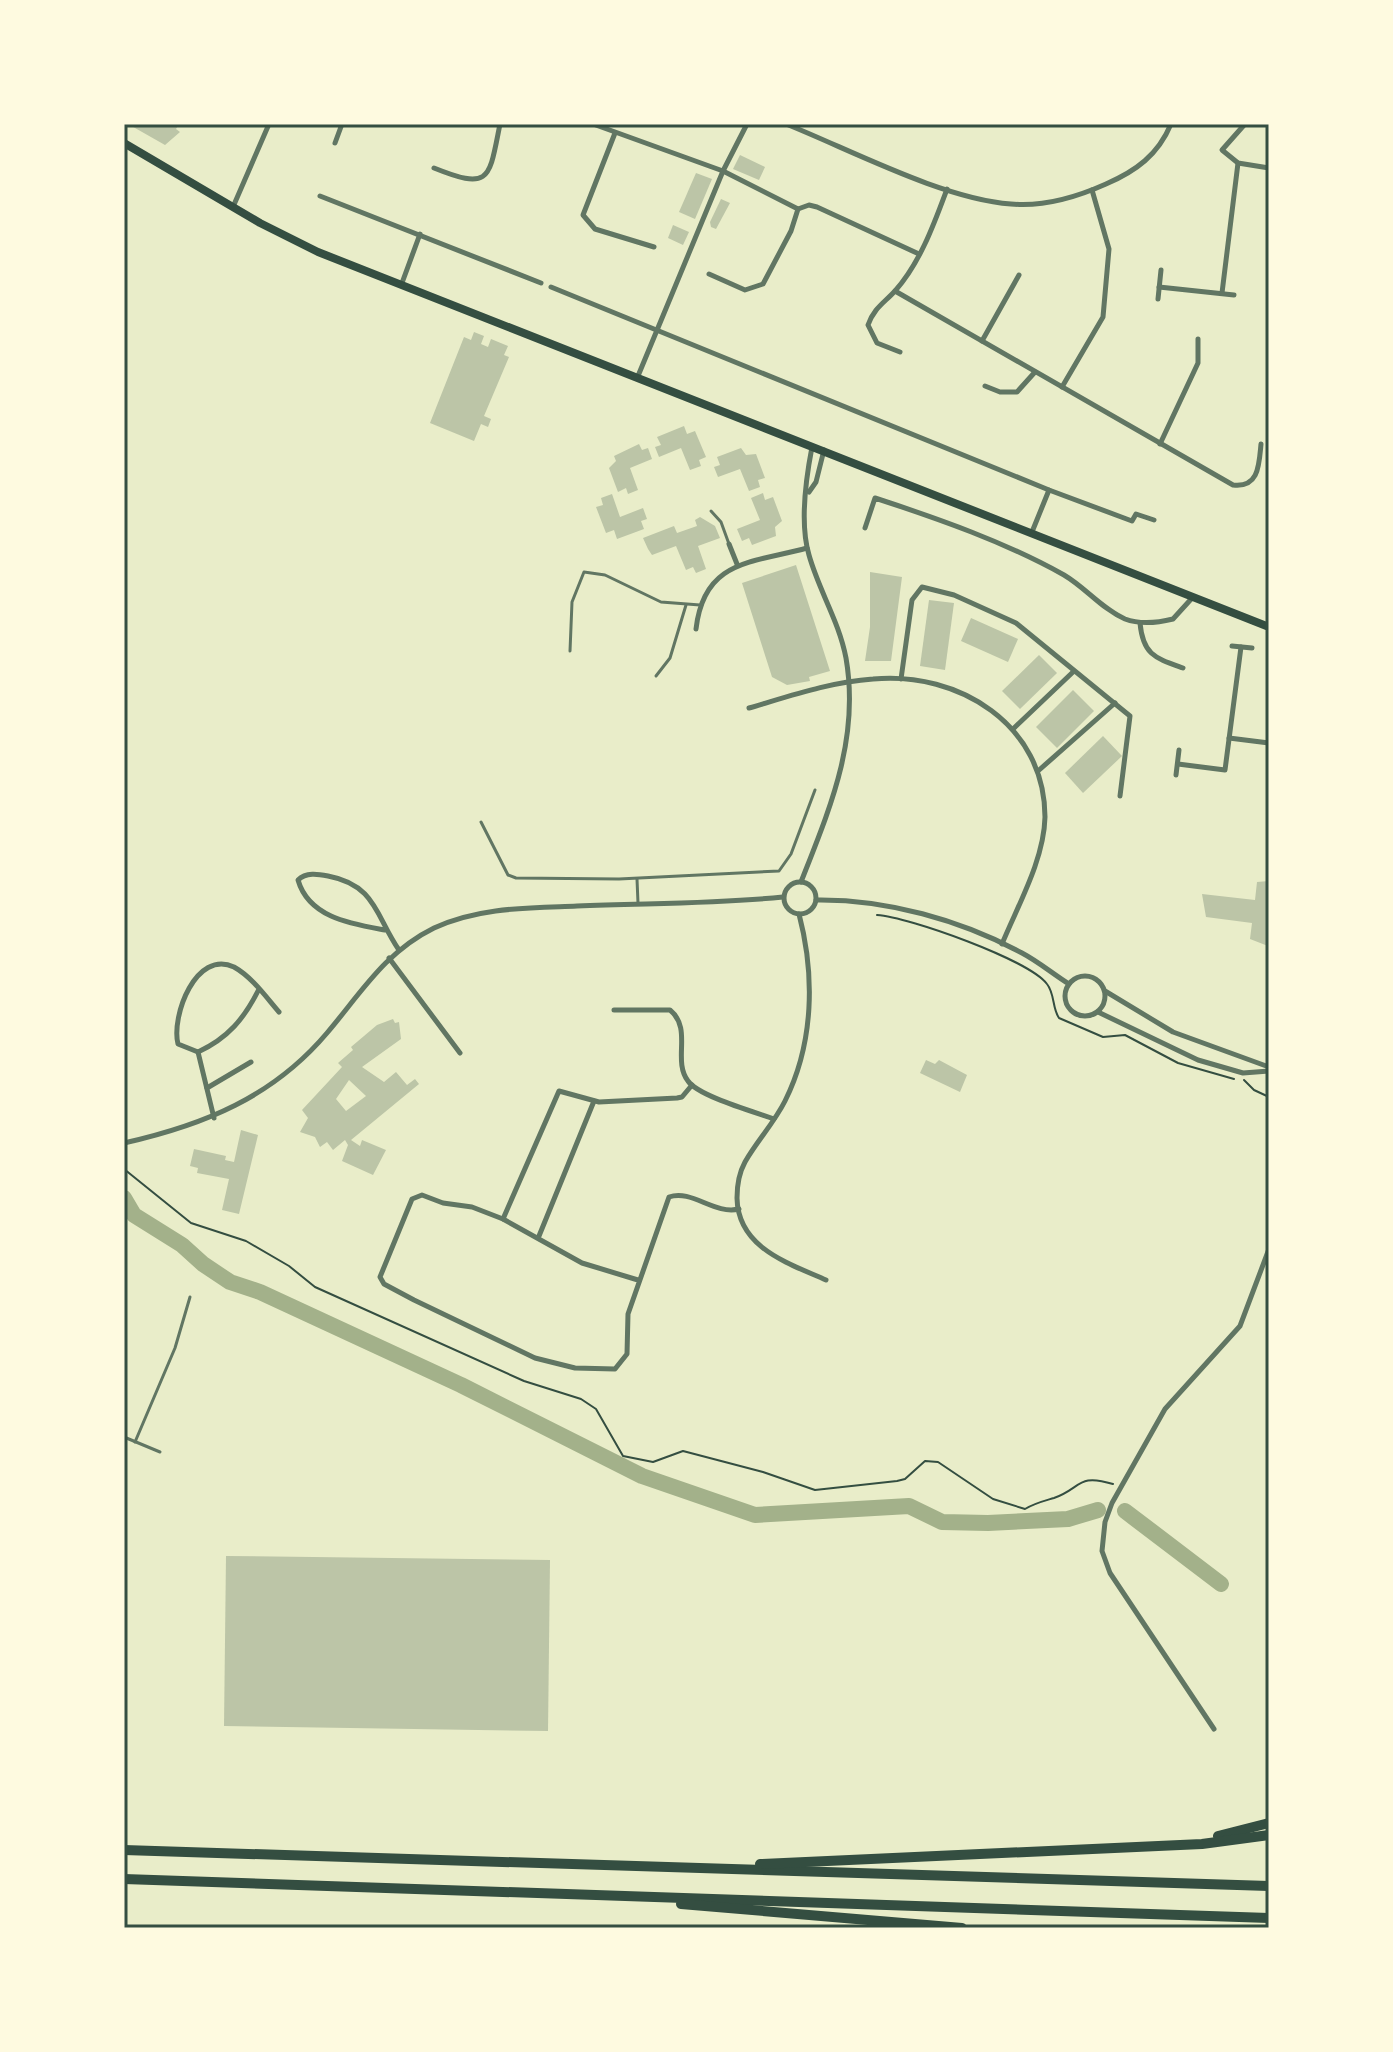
<svg xmlns="http://www.w3.org/2000/svg" width="1393" height="2052" font-family="Helvetica,sans-serif">
<style>
.lines{fill:none;stroke-linecap:round;stroke-linejoin:round}
.river{stroke:#a3b18a;stroke-width:16}
.building{fill:#bcc5a7;fill-rule:evenodd}
.path{stroke:#344e41;stroke-width:2}
.service{stroke:#617663;stroke-width:3}
.minor{stroke:#617663;stroke-width:5}
.secondary{stroke:#344e41;stroke-width:8}
.motorway{stroke:#344e41;stroke-width:10}
.neatline{fill:none;stroke:#344e41;stroke-width:3}
</style>
<rect width="100%" height="100%" fill="#e9edc9"/>
<g class="lines">
<g class="river">
<path d="M124 1198 134 1215 182 1245 203 1264 230 1282 260 1292 461 1385 642 1476 755 1515 909 1506 942 1522 988 1523 1068 1519 1098 1510"/>
<path d="M1125 1511 1221 1584"/>
</g>
</g>
<g class="building">
<path d="M128 124H179L176 129 180 132 165 145Z"/>
<path d="M740 155 765 167 759 180 733 169Z"/>
<path d="M696 173 712 179 695 219 679 212Z"/>
<path d="M721 199 730 203 716 229 711 227 710 222Z"/>
<path d="M673 225 689 232 683 245 668 238Z"/>
<path d="M474 332 484 336 481 344 488 347 491 339 508 346 504 355 509 357 484 416 491 419 488 427 481 424 474 441 430 423 464 337 471 340Z"/>
<path d="M684 426 687 434 695 431 706 457 699 460 701 466 690 470 681 448 659 457 655 447 661 445 657 437Z"/>
<path d="M639 444 642 450 648 448 652 459 630 468 638 490 628 494 626 488 618 492 609 468 616 461 614 456Z"/>
<path d="M741 448 746 455 756 454 765 478 758 480 760 487 749 491 740 469 718 477 714 467 720 465 717 457Z"/>
<path d="M763 493 765 500 773 497 782 521 775 527 776 536 752 545 749 538 742 541 737 529 760 520 751 498Z"/>
<path d="M612 494 620 517 643 508 647 519 641 521 644 529 617 539 614 530 606 533 596 507 603 505 601 498Z"/>
<path d="M700 517 715 526 720 538 698 546 706 569 696 573 693 567 686 570 676 546 652 555 648 549 643 538 674 526 677 533 697 526 695 520Z"/>
<path d="M796 565 830 671 809 677 810 681 787 685 772 677 742 583Z"/>
<path d="M870 572 902 577 891 661H865L870 627Z"/>
<path d="M929 600 954 603 945 670 920 666Z"/>
<path d="M971 618 1018 639 1008 662 961 641Z"/>
<path d="M1039 655 1057 673 1020 709 1002 691Z"/>
<path d="M1073 690 1094 711 1057 748 1036 727Z"/>
<path d="M1103 736 1122 756 1083 793 1065 773Z"/>
<path d="M1269 881 1268 946 1250 939 1252 923 1206 917 1202 894 1255 900 1257 882Z"/>
<path d="M393 1019 395 1023 399 1022 401 1039 362 1067 384 1082 396 1072 407 1085 415 1079 419 1084 351 1140 360 1146 362 1140 386 1150 373 1175 342 1161 348 1145 345 1140 333 1150 327 1142 320 1147 315 1137 300 1132 308 1118 302 1110 342 1067 338 1063 353 1050 351 1047 377 1025ZM349 1080 366 1096 346 1111 336 1099Z"/>
<path d="M926 1060 935 1064 939 1060 967 1075 960 1092 920 1073Z"/>
<path d="M241 1130 258 1135 239 1214 222 1210 229 1179 197 1173 198 1168 190 1166 194 1149 226 1156 225 1160 234 1162Z"/>
<path d="M226 1556 550 1560 548 1731 224 1726Z"/>
</g>
<g class="lines">
<g class="path">
<path d="M877 915C909 917 1029 960 1047 984 1055 994 1052 1008 1059 1018L1103 1037 1125 1035 1178 1063 1234 1079"/>
<path d="M1244 1080 1254 1090 1269 1097"/>
<path d="M124 1169 191 1223 246 1241 289 1266 315 1287 524 1381 581 1399 596 1409 623 1456 653 1462 683 1451 763 1472 815 1490 897 1481 905 1479 925 1461 938 1462 993 1499 1025 1509C1035 1503 1044 1501 1054 1498 1082 1488 1077 1473 1113 1484"/>
</g>
<g class="service">
<path d="M711 511 721 522 729 544"/>
<path d="M570 651 572 602 584 572 605 575 661 602 700 605"/>
<path d="M656 676 670 658 686 605"/>
<path d="M481 822 508 875 516 878 619 879 779 871 791 854 815 790"/>
<path d="M637 879 638 903"/>
<path d="M124 1437 160 1452"/>
<path d="M135 1442 175 1348 190 1297"/>
</g>
<g class="minor">
<path d="M593 124 723 171 798 209 791 231 763 284 745 290 709 274"/>
<path d="M786 124C851 150 943 199 1011 204 1043 207 1077 197 1106 184 1136 171 1158 155 1171 124"/>
<path d="M1245 124 1222 150 1238 163 1269 168"/>
<path d="M615 133 583 215 595 229 654 247"/>
<path d="M335 143 342 124"/>
<path d="M434 168C491 191 489 179 500 124"/>
<path d="M320 196 541 283"/>
<path d="M233 207 269 124"/>
<path d="M798 209 809 205 817 207 919 254"/>
<path d="M402 283 420 234"/>
<path d="M551 287 1049 490 1132 521 1136 514 1154 520"/>
<path d="M1159 287 1234 295"/>
<path d="M895 291 1233 485C1259 488 1259 465 1261 444"/>
<path d="M1222 293 1238 163"/>
<path d="M1158 299 1161 270"/>
<path d="M982 341 1019 275"/>
<path d="M900 352 877 343 868 325C874 308 884 303 895 291 920 263 934 224 947 189"/>
<path d="M638 376 723 171 747 124"/>
<path d="M985 386 1000 392H1017L1035 372"/>
<path d="M1062 387 1103 317 1109 249 1092 190"/>
<path d="M1160 444 1198 363V339"/>
<path d="M809 492 816 482 824 450"/>
<path d="M865 528 875 498C939 519 1005 542 1064 575 1086 588 1102 609 1125 619 1141 625 1157 623 1173 619L1193 597"/>
<path d="M1032 532 1049 490"/>
<path d="M729 544 737 564"/>
<path d="M1140 623C1143 655 1155 658 1183 668"/>
<path d="M696 629C704 559 753 563 807 548"/>
<path d="M1232 646 1252 648"/>
<path d="M901 679 912 600 922 587 954 595 1016 623 1130 716 1120 796"/>
<path d="M749 708C790 696 830 682 873 679 959 671 1045 725 1045 817 1044 860 1018 905 1002 944"/>
<path d="M1013 729 1073 672"/>
<path d="M1229 738 1269 743"/>
<path d="M1178 764 1225 770 1241 647"/>
<path d="M1038 771 1115 703"/>
<path d="M1176 775 1179 750"/>
<circle cx="800" cy="898" r="16"/>
<path d="M801 882C830 808 860 739 846 658 839 621 819 591 809 555 800 525 806 478 812 447"/>
<path d="M816 900C886 899 961 920 1022 953 1039 962 1053 974 1069 984"/>
<path d="M799 914C815 975 814 1043 785 1101 774 1123 757 1141 745 1162 739 1173 737 1186 737 1198 738 1248 788 1263 826 1280"/>
<path d="M385 930C352 924 309 918 298 880 306 872 318 874 328 876 376 885 376 917 399 950"/>
<path d="M389 958 460 1053"/>
<circle cx="1085" cy="996" r="20"/>
<path d="M259 989C244 1019 228 1038 198 1052L178 1044C171 1016 196 949 234 967 252 977 266 997 279 1012"/>
<path d="M1105 991 1173 1032 1269 1067"/>
<path d="M614 1010H670C693 1029 672 1060 688 1081 698 1096 755 1112 774 1119"/>
<path d="M1098 1012 1198 1060 1243 1073 1269 1071"/>
<path d="M198 1052 214 1118"/>
<path d="M207 1088 251 1062"/>
<path d="M124 1143C204 1125 273 1097 327 1033 361 993 385 952 434 928 479 907 529 908 577 906 646 903 715 904 783 897"/>
<path d="M503 1219 559 1091 599 1102 677 1098 682 1097 692 1085"/>
<path d="M539 1236 594 1101"/>
<path d="M638 1280 582 1263 503 1219 472 1207 443 1203 422 1195 412 1199 380 1277 384 1284 414 1300 535 1358 575 1368 615 1369 627 1354 628 1314 669 1197C692 1189 714 1215 739 1209"/>
<path d="M1214 1729 1110 1573 1102 1551 1105 1522 1112 1503 1165 1409 1240 1326 1269 1249"/>
</g>
<path class="secondary" d="M124 143 260 223 318 252 1269 627"/>
<g class="motorway">
<path d="M1218 1836 1269 1823"/>
<path d="M124 1850 1269 1886"/>
<path d="M760 1864 1202 1844 1269 1835"/>
<path d="M124 1879 1269 1918"/>
<path d="M681 1904 962 1928"/>
</g>
</g>
<rect width="1393" height="2052" fill="none" stroke="#fefae0" stroke-width="252"/>
<rect x="126" y="126" width="1141" height="1800" class="neatline"/>
</svg>
